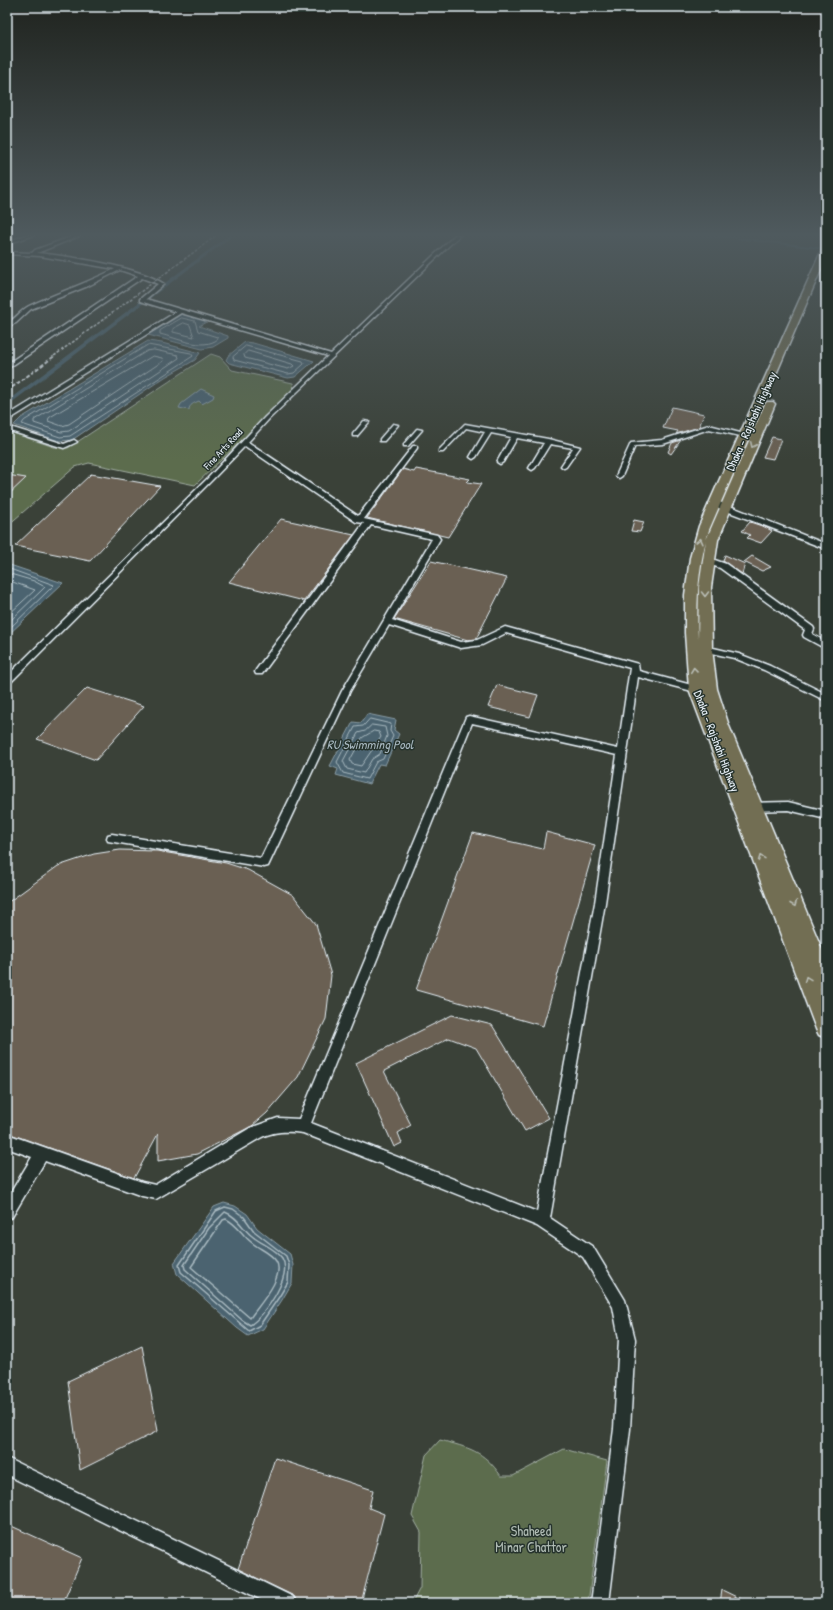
<svg xmlns="http://www.w3.org/2000/svg" width="833" height="1610" font-family="'Patrick Hand',sans-serif">
<style>
.green{fill:#5c6c4e;stroke:#a2aea3}
.water{fill:#4b646f;stroke:#8a9ca6}
.lines{fill:none;stroke-linecap:round;stroke-linejoin:round}
.shore-far1{stroke:#a9b9c1;stroke-width:1}
.shore{stroke:#a9b9c1;stroke-width:1.5}
.canal{fill:#4b646f;fill-rule:evenodd}
.building{fill:#6a6153;stroke:#e8f1f8}
.minor-casing{stroke:#e8f1f8;stroke-width:3}
.trunk-casing{stroke:#e8f1f8;stroke-width:3}
.minor{fill:#26332d;fill-rule:evenodd}
.trunk{fill:#726e52;fill-rule:evenodd}
.rail-far1{stroke:#e8f1f8;stroke-width:1.5;stroke-dasharray:3 1.5;stroke-linecap:butt}
.rail{stroke:#e8f1f8;stroke-width:2;stroke-dasharray:4 2;stroke-linecap:butt}
.oneway{stroke:#b9bdb6}
.labels{text-anchor:middle;dominant-baseline:central;stroke-width:3;stroke-linejoin:round;paint-order:stroke}
.far-street-label{font-size:10px;fill:#e8f1f8;stroke:#26332d}
.street-label{font-size:12px;fill:#e8f1f8;stroke:#26332d}
.water-label{font-size:13px;font-style:italic;fill:#a9b9c1;stroke:#26332d}
.near-park-label{font-size:14px;fill:#b0bcb4;stroke:#26332d}
</style>
<rect width="100%" height="100%" fill="#3a4138"/>
<filter id="ink" filterUnits="userSpaceOnUse"><feTurbulence type="fractalNoise" baseFrequency=".025" numOctaves="2"/><feDisplacementMap in="SourceGraphic" scale="8" xChannelSelector="R" yChannelSelector="G"/><feConvolveMatrix kernelMatrix="1 2 1 2 8 2 1 2 1" color-interpolation-filters="sRGB"/></filter>
<g filter="url(#ink)">
<g class="green">
<path d="M211 354 220 357 232 370 293 383 294 390 195 485 89 463 75 467 7 526V431L54 447 68 448Z"/>
<path d="M440 1440C469 1448 483 1450 501 1476H513L564 1449 607 1461 588 1603H412L420 1588 421 1532 412 1516 426 1455Z"/>
</g>
<g class="water">
<path d="M182 314 208 321 199 326 228 336V338L213 347 202 349 148 335Z"/>
<path d="M148 341 162 343 200 353 195 360 165 377 72 440 59 441 14 425 21 418Z"/>
<path d="M245 342 253 343 314 361 295 377 288 378 229 363 226 360 228 356Z"/>
<path d="M201 389 214 395 213 398 202 404 199 401C194 403 189 405 189 410L179 408 181 404Z"/>
<path d="M7 564 63 583 7 636Z"/>
<path d="M367 714 396 720 394 730 399 734 385 765 379 764 369 784 336 775 338 769 330 766 353 722 361 723Z"/>
<path d="M224 1203 235 1206 247 1214 257 1228 290 1254 293 1265 292 1283 282 1300 263 1329 248 1336 237 1328 177 1274 174 1263 214 1207Z"/>
</g>
<g class="lines">
<g class="shore-far1">
<path d="M182 318 195 321 198 331 217 337 218 339C203 351 177 338 160 334V331Z"/>
<path d="M184 323 190 325 194 337 173 332V329Z"/>
<path d="M148 345 191 353 193 356 70 436 60 437 22 424 24 421Z"/>
<path d="M246 346 303 361 304 364 294 373 288 374 234 360 233 357Z"/>
<path d="M154 350 178 355 179 358 69 431 61 432 34 423V420L147 351Z"/>
<path d="M248 351 292 364 294 366 288 369 245 358 244 355Z"/>
<path d="M153 356 162 358 163 361 69 424 62 426 48 421 49 418Z"/>
<path d="M7 568 54 585 7 631"/>
<path d="M7 573 34 581 45 587 7 624"/>
<path d="M7 580 35 590 7 616"/>
<path d="M370 719 391 724 390 731 393 736 383 759 376 762 367 779 343 773 337 762 355 727 363 726Z"/>
<path d="M372 725 385 727 387 736 380 754 372 759 364 773 347 769 343 761 358 733 365 731Z"/>
<path d="M374 731 379 732 381 737 361 766 352 764 350 760 362 738Z"/>
</g>
<g class="shore">
<path d="M225 1207 233 1209 244 1217 254 1231 286 1256 289 1265 288 1282 279 1297 260 1325 249 1331 181 1272 179 1265 216 1211Z"/>
<path d="M225 1212C238 1217 242 1228 252 1236 261 1244 275 1248 282 1258 293 1275 265 1316 250 1325L242 1320 185 1269 184 1265 209 1228Z"/>
<path d="M226 1219C237 1224 242 1235 251 1242 259 1249 270 1252 276 1261 286 1276 259 1305 250 1318L191 1267 223 1220Z"/>
</g>
<g class="canal">
<path d="M229 235H234L7 406V401Z"/>
<path d="M704 235H718L826 248V250Z"/>
</g>
</g>
<g class="building">
<path d="M672 407 704 414 699 427 676 434 678 431 663 428Z"/>
<path d="M772 437 781 439 773 459 763 457Z"/>
<path d="M681 440 671 454 668 452 672 443Z"/>
<path d="M403 469 414 472 416 469 470 479 467 482 481 484 448 537 367 518Z"/>
<path d="M91 474 160 486 90 561 15 546Z"/>
<path d="M7 475 26 478 7 496Z"/>
<path d="M281 519 354 535 304 601 229 582Z"/>
<path d="M634 520 644 522 640 532 631 531Z"/>
<path d="M750 522 765 527 772 531 761 543 747 538 750 535 742 531Z"/>
<path d="M725 555 745 564 742 574 723 561Z"/>
<path d="M752 556 771 567 762 571 744 562Z"/>
<path d="M431 561 507 578 476 639 468 640 394 619Z"/>
<path d="M497 685 538 695 530 717 488 707Z"/>
<path d="M87 688 144 706 96 760 37 739Z"/>
<path d="M546 832 595 845 543 1026 416 990 473 833 543 849Z"/>
<path d="M120 850 157 851 226 863 248 870 293 895 316 924 331 975 326 1019 298 1077 267 1113 252 1126 197 1154 158 1161V1134L134 1178 7 1133V903L58 866 94 854Z"/>
<path d="M452 1015 492 1025 549 1118 525 1131 476 1048 449 1038 384 1071 411 1125 398 1133 402 1143 394 1147 356 1063Z"/>
<path d="M142 1346 158 1431 80 1470 68 1381Z"/>
<path d="M275 1458 373 1490 369 1508 384 1514 361 1603H351L344 1600 343 1603H302L297 1601 294 1596 238 1569Z"/>
<path d="M7 1524 82 1558 63 1603H7Z"/>
<path d="M722 1590 749 1603H720Z"/>
</g>
<g class="lines">
<g class="minor-casing">
<g id="minor">
<path d="M27 235H34L7 244V242Z"/>
<path d="M76 235H82L37 253C68 256 140 267 164 284L146 299 331 354 455 235H460L269 419 248 442 358 516 413 446H417V448L364 519 437 535 440 539 392 620 461 642 477 640 505 627 638 664 639 671 699 687 700 689 696 692 638 677 605 903 550 1218 593 1247 625 1300 635 1339 630 1429 609 1603H591L614 1429 619 1339 613 1307 583 1257 537 1226 303 1133C287 1131 274 1131 260 1138L156 1199 142 1196 45 1161 12 1217 7 1219V1199L32 1157 7 1148V1134L142 1182 155 1185 250 1128 278 1118 299 1119 466 717 469 716 618 749 630 668 506 633 482 645 461 648 389 625 350 691 268 866 264 867 108 841 107 838 108 835 112 834 261 858 342 691 432 539 371 525 262 674H256L255 672 256 670 364 523 356 522 245 446 212 480 10 683 7 684V676L208 478 265 417 328 356 181 313 7 421V416L176 312 140 301V299L158 284 142 278 7 369V364L138 276 120 270 88 286 31 309 16 323 7 327V323C16 319 21 310 29 306 57 293 87 283 115 269L40 256 7 254V252L32 253 35 250ZM472 723 617 755 595 903 537 1212 311 1123Z"/>
<path d="M364 421 369 422 357 436H353V434Z"/>
<path d="M393 424 398 425 384 441H380V439Z"/>
<path d="M465 424 548 439 580 447 566 467 564 468 561 466 573 448 550 444 535 468 532 470 529 468 544 443 517 438 503 462 500 464 497 462 511 437 491 433 476 457 473 459 470 457 485 432 466 428 443 452H439V450Z"/>
<path d="M709 425 748 435 745 437 709 429 663 444 635 446 622 476 619 478 616 476 631 443 662 440Z"/>
<path d="M7 426 64 444 74 440 77 442 64 448 7 430Z"/>
<path d="M417 429 422 430 408 446H404V444Z"/>
<path d="M711 501H717L826 544V549L711 505Z"/>
<path d="M706 559H712L726 564 813 627 814 629 812 634 826 642V649L804 637 803 635 805 630 720 568 706 563Z"/>
<path d="M705 646 739 654 770 666 826 694V701L764 670 734 658 702 651 701 649Z"/>
<path d="M788 802 826 811V819L788 810 750 811 746 810 745 807 746 804 750 803Z"/>
<path d="M7 1458 293 1597 296 1603H268L7 1475Z"/>
</g>
</g>
<g class="trunk-casing">
<path id="trunk" d="M823 247H826V258L709 530C698 565 696 603 698 639L699 587 706 540 765 404 767 402H773L775 404 718 540 711 587 712 649 717 689 729 726 826 959V991L820 988 826 1004V1038L819 1035 816 1029 689 689 685 633V595L690 558 699 526Z"/>
</g>
<use href="#minor" class="minor"/>
<use href="#trunk" class="trunk"/>
<path class="rail-far1" d="M54 356 217 235"/>
<path class="rail" d="M7 391 56 355"/>
</g>
<defs><path id="oneway-chevron" d="M-2-3.5L2.5 0L-2 3.5" fill="none" stroke-width="1.6" stroke-linecap="round" stroke-linejoin="round"/></defs>
<g class="oneway">
<use href="#oneway-chevron" transform="translate(753 445) rotate(114)"/>
<use href="#oneway-chevron" transform="translate(700 541) rotate(-76)"/>
<use href="#oneway-chevron" transform="translate(705 594) rotate(90)"/>
<use href="#oneway-chevron" transform="translate(694 670) rotate(-96)"/>
<use href="#oneway-chevron" transform="translate(761 858) rotate(-111)"/>
<use href="#oneway-chevron" transform="translate(794 904) rotate(68)"/>
<use href="#oneway-chevron" transform="translate(807 979) rotate(-111)"/>
</g>
</g>
<linearGradient id="sky" x2="0" y2="1"><stop stop-color="#20241f"/><stop offset="0.51" stop-color="#4f5a5e"/><stop offset="1" stop-color="#4f5a5e" stop-opacity="0"/></linearGradient>
<rect width="833" height="460" fill="url(#sky)"/>
<g class="labels">
<g class="far-street-label">
<text transform="translate(223 449) rotate(-47)">Fine Arts Road</text>
</g>
<g class="street-label">
<text transform="translate(751 421) rotate(-66)">Dhaka - Rajshahi Highway</text>
<text transform="translate(717 741) rotate(69)">Dhaka - Rajshahi Highway</text>
</g>
<g class="water-label">
<text x="370" y="744">RU Swimming Pool</text>
</g>
<g class="near-park-label">
<text x="531" y="1530">Shaheed<tspan x="531" dy="16">Minar Chattor</tspan></text>
</g>
</g>
<rect width="833" height="1610" fill="none" stroke="#26332d" stroke-width="24"/>
<rect x="12" y="12" width="809" height="1586" fill="none" stroke="#e8f1f8" stroke-width="1.5" filter="url(#ink)"/>
</svg>
